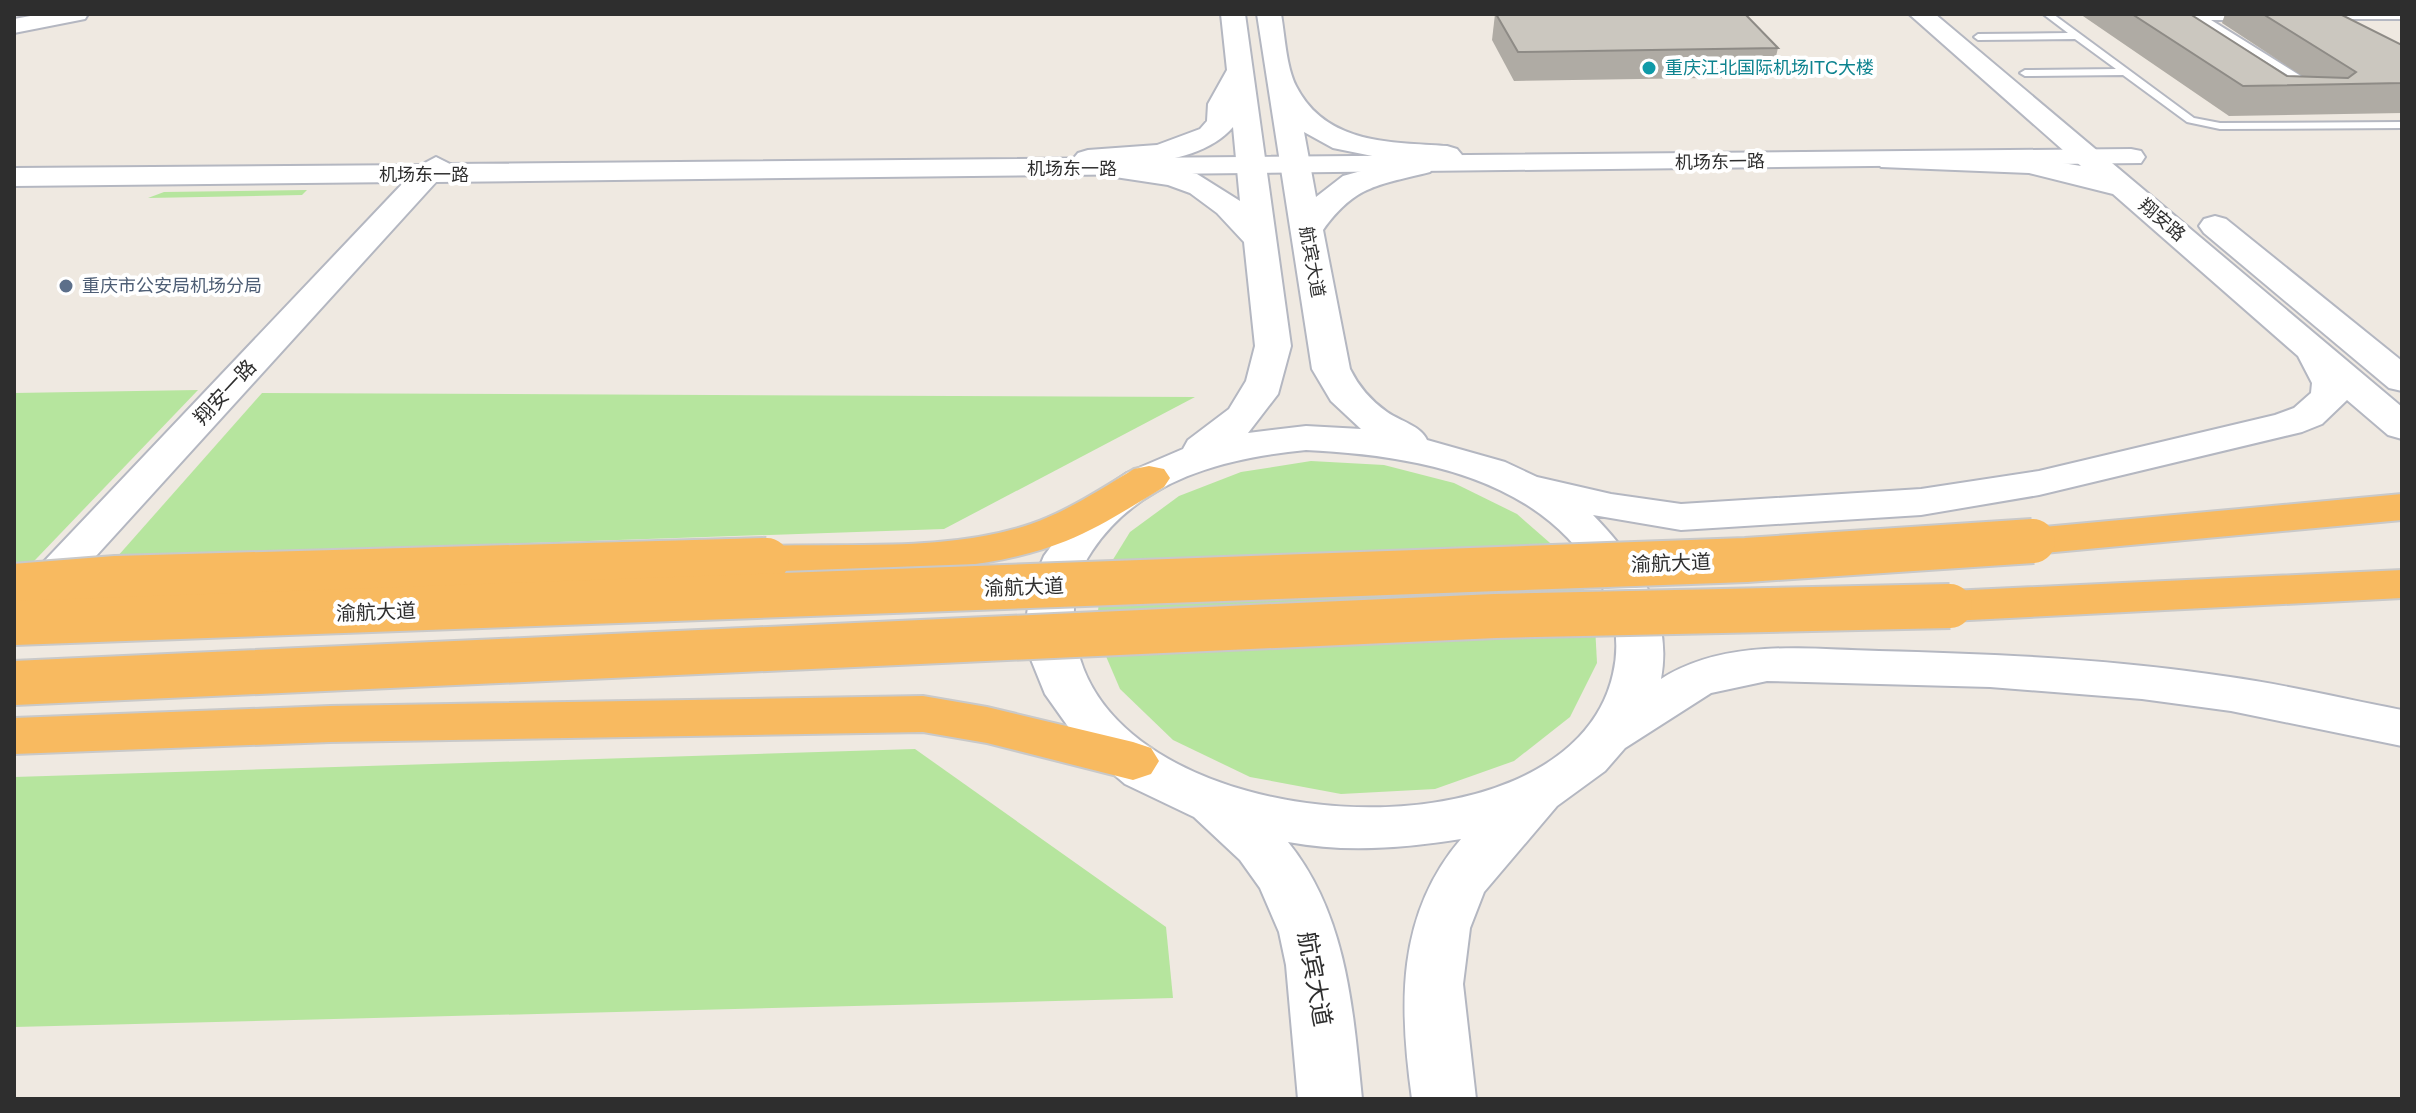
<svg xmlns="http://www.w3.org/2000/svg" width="2416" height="1113" font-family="Arial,'Noto Sans SC',sans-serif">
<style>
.green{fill:#b6e59e}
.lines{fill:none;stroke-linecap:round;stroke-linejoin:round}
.service-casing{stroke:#b4b7c1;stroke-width:4}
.tertiary-casing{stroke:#b4b7c1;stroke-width:4}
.secondary-casing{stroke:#b4b7c1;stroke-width:4}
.trunk-casing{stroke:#c9c9c9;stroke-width:4}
.service{fill:#fff;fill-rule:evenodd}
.tertiary{fill:#fff;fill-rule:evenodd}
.secondary{fill:#fff;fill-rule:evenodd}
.trunk{fill:#f8ba60;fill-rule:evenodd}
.trunk-bridge-casing{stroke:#c9c9c9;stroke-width:48;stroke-linecap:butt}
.trunk-bridge{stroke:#f8ba60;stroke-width:44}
.wall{fill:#afaba4}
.building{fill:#cbc7bf;stroke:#8e8b86;stroke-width:2}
.culture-dot{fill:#0f9aa8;stroke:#fff;stroke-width:3}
.service-dot{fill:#5c6f8a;stroke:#fff;stroke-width:3}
.labels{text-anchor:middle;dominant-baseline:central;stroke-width:8;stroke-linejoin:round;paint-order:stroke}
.far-culture-label{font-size:18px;fill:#0d838f;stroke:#fff;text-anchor:start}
.far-street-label{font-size:18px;fill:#2e2e2e;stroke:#fff}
.far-service-label{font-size:18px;fill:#4e5e75;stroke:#fff;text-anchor:start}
.street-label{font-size:20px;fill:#2e2e2e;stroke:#fff}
.near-street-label{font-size:24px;fill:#2e2e2e;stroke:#fff}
</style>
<rect width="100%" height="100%" fill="#efe9e1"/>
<g class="green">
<path d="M307 190 302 195 148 198 164 192Z"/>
<path d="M198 390 14 582V393Z"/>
<path d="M262 393 1195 397 944 529 117 557Z"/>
<path d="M1311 461 1384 465 1454 483 1517 514 1565 556 1594 607 1597 663 1570 717 1514 761 1435 789 1341 794 1250 777 1173 740 1120 689 1096 633 1101 579 1130 532 1179 496 1241 472Z"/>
<path d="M915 749 1166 927 1173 998 14 1027V777Z"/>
</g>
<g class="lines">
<g class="service-casing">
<g id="service">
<path d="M2043 14H2053L2194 118 2220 123 2402 122V128L2220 129 2187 122 2123 75 2025 76 2020 73 2025 70 2116 69 2075 39 1978 40 1974 37 1978 34 2068 33Z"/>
<path d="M2340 14H2402V19H2342L2338 16Z"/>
<path d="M2171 15H2246L2247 17 2243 20H2211L2320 88 2312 90 2199 20H2174L2170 17Z"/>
</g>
</g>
<g class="tertiary-casing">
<g id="tertiary">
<path d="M41 14H88L85 19 14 33V19Z"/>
<path d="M2131 149 2141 151 2145 157 2141 163 436 182 46 611 31 615 14 609 16 591 404 182 14 186V168L421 165 436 157 450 164Z"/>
</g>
</g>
<g class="secondary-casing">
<g id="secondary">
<path d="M1221 14H1245L1291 346 1278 394 1248 433 1306 426 1361 429 1331 401 1312 369 1257 14H1281C1285 36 1286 66 1296 86 1326 145 1391 142 1447 146L1457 149 1462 155 1457 161 1432 163 1435 166 1430 172C1380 185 1356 184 1323 230L1350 369C1359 387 1370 400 1387 412 1400 421 1421 426 1427 440L1505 462 1537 477 1611 494 1681 504 1921 489 2039 471 2275 415 2294 408 2311 393 2312 383 2298 356 2113 194 2029 173 1881 167 1876 161 1881 155 1891 152 2002 153 2081 166 1909 14H1935L2402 407V439L2388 435 2347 400 2322 424 2302 432 2039 495 1921 515 1681 530 1593 515C1637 560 1673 614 1661 679 1725 638 1807 649 1879 651 1996 654 2114 659 2230 677 2287 685 2345 699 2402 710V746L2231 711 2142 699 1990 687 1767 681 1711 693 1625 748 1605 771 1557 806 1484 892 1470 928 1463 984 1476 1099H1412C1399 1006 1396 915 1461 839 1404 848 1346 853 1288 842 1347 915 1353 1009 1362 1099H1298L1286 965 1279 932 1260 888 1240 860 1194 817 1125 784 1084 749 1045 694 1030 657 1026 621 1031 587 1044 556 1071 519 1096 494 1127 473 1183 449 1188 440 1229 409 1246 381 1255 346 1244 242 1217 213 1190 193 1168 185 1115 177 1111 171 1115 166 1078 165 1073 159 1078 153 1088 150 1157 145 1200 129 1207 121 1208 104 1227 70ZM1233 127 1240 201 1197 174 1142 163C1173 161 1213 151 1233 127ZM1304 132 1333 148 1397 161 1343 176 1316 197ZM1306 450C1412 455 1539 476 1597 577 1614 606 1621 641 1613 674 1569 871 1108 841 1076 641 1071 610 1074 577 1092 551 1140 479 1225 458 1306 450Z"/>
<path d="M2215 216 2226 219 2402 361V391L2389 388 2204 233 2199 226 2204 219Z"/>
</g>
</g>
<g class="trunk-casing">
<g id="trunk">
<path d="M1149 466 1164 469 1170 478 1164 487C1132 506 1101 527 1066 541 973 578 866 570 767 574L751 570 745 560 751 550 767 546C852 543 949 552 1031 524 1068 511 1101 489 1134 469Z"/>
<path d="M2402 494V520L2033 554 2018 551 2011 541 2018 531 2033 528Z"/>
<path d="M2402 570V598L1950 621 1934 617 1927 606 1934 595 1950 591Z"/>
<path d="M923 696 987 707 1133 742 1151 748 1159 761 1151 774 1133 780 987 743 923 732 330 742 14 754V718L330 706Z"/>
</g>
</g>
<use href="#service" class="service"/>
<use href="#tertiary" class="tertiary"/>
<use href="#secondary" class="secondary"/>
<use href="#trunk" class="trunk"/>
<g class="trunk-bridge-casing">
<g id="trunk-bridge">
<path d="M14 586 116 578 767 560"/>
<path d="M14 623 1746 560 2033 541"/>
<path d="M14 683 1495 616 1950 606"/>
</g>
</g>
<use href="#trunk-bridge" class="trunk-bridge"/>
</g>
<g class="wall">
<path d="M1495 14H1745L1778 48 1771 77 1514 81 1492 40Z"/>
<path d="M2080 14H2190L2287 76 2304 77 2222 23 2225 14H2340L2402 45V113L2229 116Z"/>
</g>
<g class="building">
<path d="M1496 14H1745L1778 48 1518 52Z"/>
<path d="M2132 14H2190L2287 76 2348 78 2356 72 2263 14H2340L2402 45V83L2243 86Z"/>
</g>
<circle class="culture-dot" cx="1649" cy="68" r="8"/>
<circle class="service-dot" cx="66" cy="286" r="8"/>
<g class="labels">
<g class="far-culture-label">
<text x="1665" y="68">重庆江北国际机场ITC大楼</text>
</g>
<g class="far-street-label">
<text transform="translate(1720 162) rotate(-1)">机场东一路</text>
<text x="1072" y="169">机场东一路</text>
<text x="424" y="175">机场东一路</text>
<text transform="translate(2162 220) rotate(40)">翔安路</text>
<text transform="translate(1312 262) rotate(80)">航宾大道</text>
</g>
<g class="far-service-label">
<text x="82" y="286">重庆市公安局机场分局</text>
</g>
<g class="street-label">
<text transform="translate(225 392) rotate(-47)">翔安一路</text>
<text transform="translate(1671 563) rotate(-2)">渝航大道</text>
<text transform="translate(1024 587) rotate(-2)">渝航大道</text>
<text transform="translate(376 612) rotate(-2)">渝航大道</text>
</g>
<g class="near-street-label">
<text transform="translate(1315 979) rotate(80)">航宾大道</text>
</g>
</g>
<rect width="2416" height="1113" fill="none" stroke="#2e2e2e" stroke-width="32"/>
</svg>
